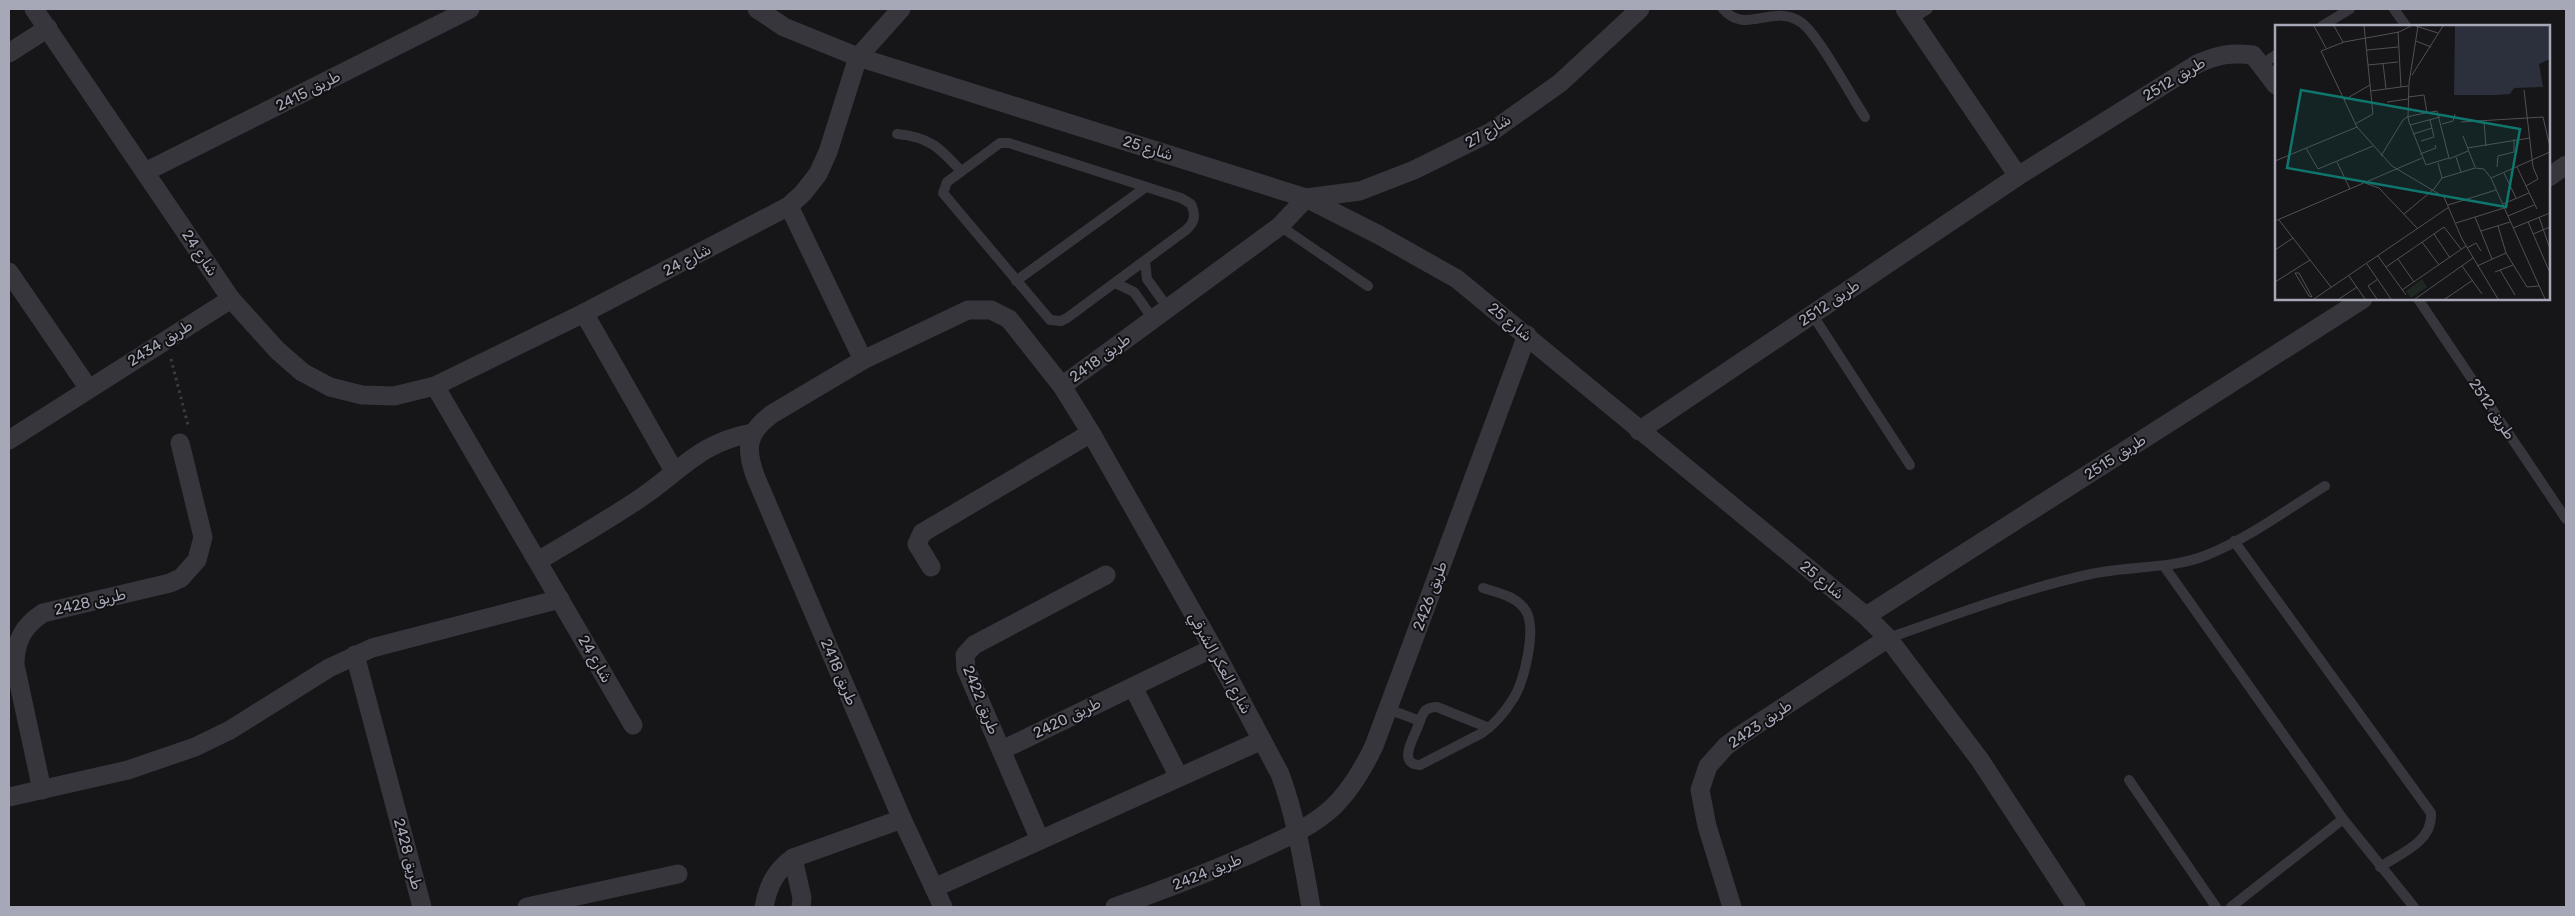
<svg xmlns="http://www.w3.org/2000/svg" width="2575" height="916" font-family="Rubik,'Noto Sans Arabic',sans-serif">
<style>
.lines{fill:none;stroke-linecap:round;stroke-linejoin:round}
.path{stroke:#3c3c43;stroke-width:3;stroke-dasharray:2.5 4;stroke-linecap:butt}
.service{stroke:#36363c;stroke-width:10}
.minor{stroke:#36363c;stroke-width:19}
.labels{text-anchor:middle;dominant-baseline:central;stroke-width:4;stroke-linejoin:round;paint-order:stroke}
.street-label{font-size:15px;fill:#a6a8b8;stroke:#111012}
.inset-road{fill:none;stroke:#505057;stroke-width:1}
.view{fill:#0f766e;fill-opacity:0.15;stroke:#0f766e;stroke-width:2.5}
.inset-edge{fill:none;stroke:#a6a8b8;stroke-width:2.5}
</style>
<rect width="100%" height="100%" fill="#161517"/>
<g class="lines">
<path class="path" d="M171 359 188 425"/>
<g class="service">
<path d="M1723 9C1746 36 1773 2 1802 23 1819 36 1851 96 1865 117"/>
<path d="M2394 9 2406 26"/>
<path d="M1912 19 1928 9"/>
<path d="M2322 26 2350 9"/>
<path d="M2262 64 2276 55"/>
<path d="M897 134C930 137 940 148 961 171"/>
<path d="M1000 143H1009L1181 198 1191 204C1196 215 1195 222 1186 230L1067 318 1061 321 1050 320 943 193 947 182Z"/>
<path d="M1280 226 1368 286"/>
<path d="M1145 261 1147 279 1168 308"/>
<path d="M1016 281 1146 187"/>
<path d="M1115 283 1134 292 1153 319"/>
<path d="M2418 299 2566 519"/>
<path d="M1812 314 1910 465"/>
<path d="M2234 541 2431 813C2433 842 2401 853 2380 867"/>
<path d="M2164 566 2343 819 2414 907"/>
<path d="M1483 588C1498 593 1517 596 1526 611 1537 629 1524 682 1513 699 1505 712 1495 724 1482 733L1420 765C1399 764 1411 743 1416 731 1419 725 1421 714 1426 710 1430 707 1433 707 1437 707L1489 728"/>
<path d="M1888 638C1955 615 2022 589 2091 574 2130 565 2170 570 2207 555 2247 539 2288 509 2325 486"/>
<path d="M1388 709 1420 721"/>
<path d="M2129 780 2216 907"/>
<path d="M2231 907 2343 819"/>
</g>
<g class="minor">
<path d="M34 9 231 299 277 350 302 372 330 387 362 395 394 396 435 386 584 313 789 206 803 193 818 174 828 152 858 57 901 9"/>
<path d="M757 9 784 27 858 57 1306 198 1379 235 1457 279 1866 616 1888 638 1980 760 2076 907"/>
<path d="M1905 9 2018 176"/>
<path d="M9 53 48 28"/>
<path d="M145 172 470 9"/>
<path d="M2549 177 2566 165"/>
<path d="M789 206 863 360"/>
<path d="M9 272 89 389"/>
<path d="M584 313 674 471"/>
<path d="M435 386 633 725"/>
<path d="M1062 386 1280 226 1306 198 1360 191 1414 170 1491 132 1560 83 1640 9"/>
<path d="M1639 431 2018 176 2197 64C2217 55 2231 52 2253 55L2276 85"/>
<path d="M9 440 231 299"/>
<path d="M538 561C573 540 608 520 642 497 683 469 699 443 752 433"/>
<path d="M931 567 917 544 922 533 1091 433"/>
<path d="M1866 616 2363 299"/>
<path d="M355 655 422 907"/>
<path d="M1133 687 1179 777"/>
<path d="M1002 750 1213 648"/>
<path d="M42 790 15 665C15 642 23 626 43 613L170 583 181 578 197 560 203 537 180 443"/>
<path d="M9 797 128 770 195 747 230 730 329 668 372 648 560 599"/>
<path d="M1040 840 966 669 965 655 974 645 1106 575"/>
<path d="M793 858 802 898 801 907"/>
<path d="M934 888 1262 740"/>
<path d="M527 907 678 874"/>
<path d="M764 907C768 886 775 871 793 858L902 819"/>
<path d="M943 907 902 819 756 478C745 449 746 433 772 414L863 360 968 310H991L1009 319 1062 386 1091 433 1213 648 1280 774C1296 817 1303 862 1311 907"/>
<path d="M1115 907C1161 891 1207 873 1253 853 1280 840 1309 829 1332 808 1350 791 1363 769 1374 746L1527 335"/>
<path d="M1732 907 1707 826 1700 790 1708 766 1726 746 1741 735 1888 638"/>
</g>
</g>
<g class="labels">
<g class="street-label">
<text transform="translate(2174 79) rotate(-31)">طريق 2512</text>
<text transform="translate(308 91) rotate(-27)">طريق 2415</text>
<text transform="translate(1488 131) rotate(-31)">شارع 27</text>
<text transform="translate(1148 148) rotate(17)">شارع 25</text>
<text transform="translate(200 253) rotate(56)">شارع 24</text>
<text transform="translate(687 260) rotate(-27)">شارع 24</text>
<text transform="translate(1829 303) rotate(-34)">طريق 2512</text>
<text transform="translate(1510 322) rotate(39)">شارع 25</text>
<text transform="translate(160 343) rotate(-32)">طريق 2434</text>
<text transform="translate(1100 358) rotate(-36)">طريق 2418</text>
<text transform="translate(2492 409) rotate(56)">طريق 2512</text>
<text transform="translate(2115 457) rotate(-33)">طريق 2515</text>
<text transform="translate(1822 580) rotate(39)">شارع 25</text>
<text transform="translate(1430 596) rotate(-70)">طريق 2426</text>
<text transform="translate(90 602) rotate(-13)">طريق 2428</text>
<text transform="translate(595 659) rotate(60)">شارع 24</text>
<text transform="translate(1220 663) rotate(61)">شارع العكر الشرقي</text>
<text transform="translate(839 672) rotate(67)">طريق 2418</text>
<text transform="translate(981 700) rotate(68)">طريق 2422</text>
<text transform="translate(1067 718) rotate(-26)">طريق 2420</text>
<text transform="translate(1760 724) rotate(-34)">طريق 2423</text>
<text transform="translate(408 854) rotate(75)">طريق 2428</text>
<text transform="translate(1207 872) rotate(-22)">طريق 2424</text>
</g>
</g>
<g transform="translate(2275 25)">
<rect width="275" height="275" fill="#161517"/>
<path d="M147 254 152 262 136 273 131 266Z" fill="#1f2722"/>
<path d="M180 1H275V34L264 39 268 62 239 63 235 69 221 70H179Z" fill="#2b303c"/>
<path class="inset-road" d="M39 1 51 23M59 1 68 17M136 1 124 7 69 17 46 26 82 102 117 141 169 172 187 214 223 274M141 1 163 8M123 7 126 62M141 16 156 22M92 25 123 22M108 38 111 64M93 40 123 37M275 41V60M137 50 168 1M249 65 258 142 263 154 251 161M96 66 133 61M133 72 149 70 152 88M69 75 95 60M112 77 133 74M186 97 268 92 275 122M209 97 211 121M80 99 98 89 89 1M167 99 178 96 180 89M135 100 165 92M138 109 157 103M188 111 200 142M146 116 159 112 155 95M31 123 43 144 98 121M192 123 255 113M145 129 161 123 160 120M106 131 128 95 132 92H133L140 90 162 86 174 133 151 140 134 97 133 92 134 58 143 1M181 132 186 147M174 134 193 126M0 136 82 102M62 137 75 164M163 138 167 153M222 142 223 131 239 127V114M242 142 262 184M229 148 241 173M216 153 275 127M90 158 104 163 142 203M228 179 254 168M173 180 221 165M129 189 159 164 167 153 200 143 209 144 216 153 270 274M233 191 259 180M200 192 217 234M264 192 275 224M4 195 56 262M0 196 147 133M253 197 275 248M181 198 229 183M223 201 231 228 252 262 264 261M238 203 275 188M206 206 235 197M159 209 175 233M258 209 275 202M147 217 164 240M192 223 201 218 206 226M0 225 18 213M103 231 131 270M123 234 139 257M92 239 116 274M187 241 207 269M202 241 231 228M111 242 169 202 186 224M225 245 240 270M220 247 238 240M20 248H24L37 272 34 271ZM74 251 90 274M0 257 35 235M127 265 191 221M39 274 174 182M64 274 82 262M102 274 93 261 103 254M140 274 198 233M170 274 198 255"/>
<path class="view" d="M26 65 245 104 231 182 12 143Z"/>
<rect width="275" height="275" class="inset-edge"/>
</g>
<rect width="2575" height="916" fill="none" stroke="#a6a8b8" stroke-width="20"/>
</svg>
